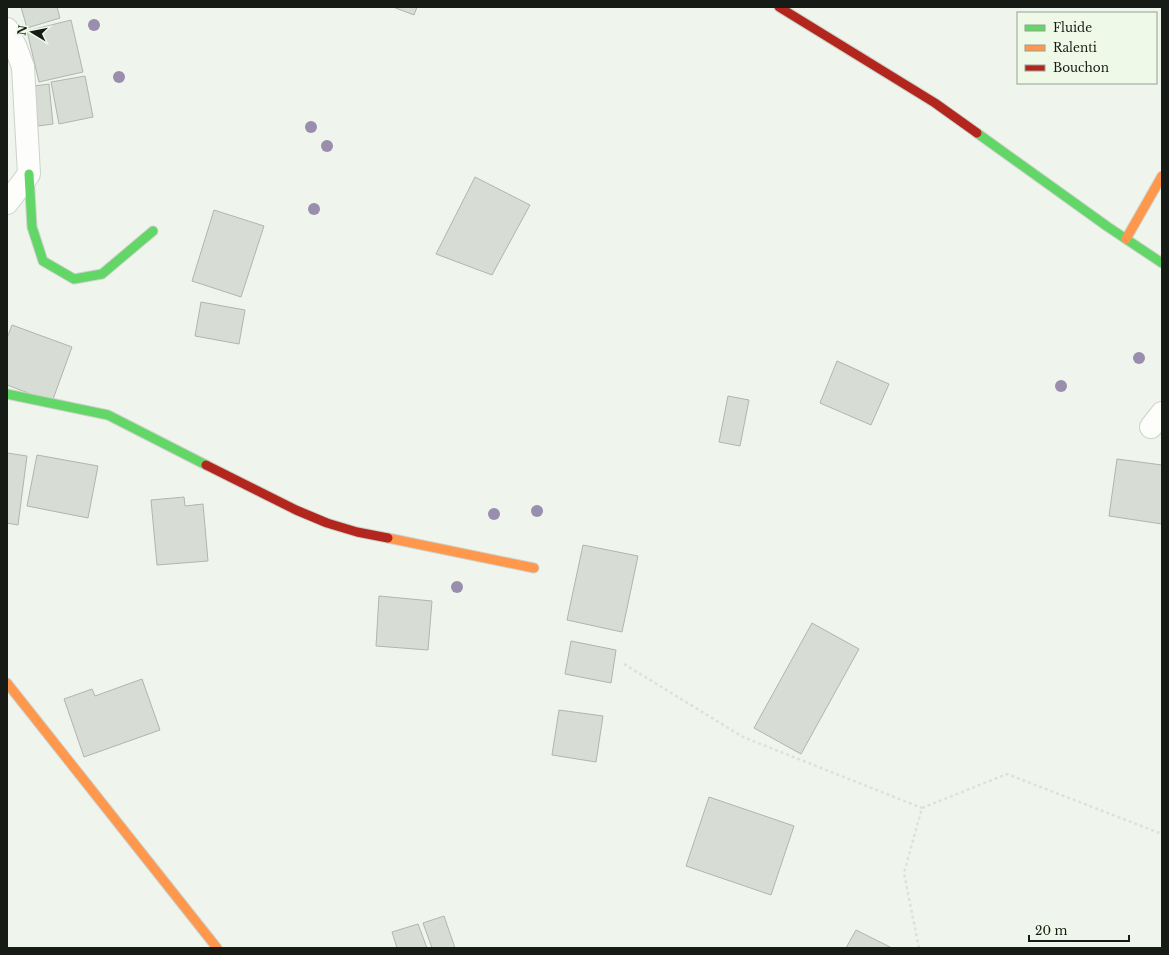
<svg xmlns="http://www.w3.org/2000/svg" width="1169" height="955" font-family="'Libre Baskerville',serif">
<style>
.building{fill:#d7dcd5;stroke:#b0b5ae}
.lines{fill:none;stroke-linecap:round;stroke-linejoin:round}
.street-casing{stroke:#cdd2cb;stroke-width:24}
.fast-casing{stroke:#cdd2cb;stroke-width:11}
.slow-casing{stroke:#cdd2cb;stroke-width:11}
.jam-casing{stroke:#cdd2cb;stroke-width:11}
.path{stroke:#dee0de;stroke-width:2.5;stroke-dasharray:3 3;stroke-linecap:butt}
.street{stroke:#fdfefc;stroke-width:22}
.fast{stroke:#63d668;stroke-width:9}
.slow{stroke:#ff974d;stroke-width:9}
.jam{stroke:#b3261e;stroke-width:9}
.tree{fill:#998eae}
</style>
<rect width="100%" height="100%" fill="#eff5ec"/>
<g class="building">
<path d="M21 7H57L60 18 27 28Z"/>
<path d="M393 7H417L414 15Z"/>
<path d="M71 20 83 72 39 82 27 31Z"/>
<path d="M85 76 93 117 59 124 51 82Z"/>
<path d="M49 84 53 124 38 126 34 86Z"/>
<path d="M475 177 530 205 492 275 436 254Z"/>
<path d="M214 210 264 226 241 297 192 281Z"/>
<path d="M201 302 245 310 239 344 195 336Z"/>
<path d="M12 325 72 347 52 402 7 385V338Z"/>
<path d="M837 361 889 384 871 425 820 403Z"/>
<path d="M728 396 749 400 740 446 719 442Z"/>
<path d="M7 453 27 456 18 525 7 523Z"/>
<path d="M37 455 98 466 88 518 27 506Z"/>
<path d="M1117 459 1162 465V524L1109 516Z"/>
<path d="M184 497 185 506 203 504 208 561 157 565 151 500Z"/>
<path d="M583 545 638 556 622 632 567 620Z"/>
<path d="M379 596 432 601 428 650 376 646Z"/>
<path d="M812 623 859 649 801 754 754 728Z"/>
<path d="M571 641 616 650 611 683 565 674Z"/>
<path d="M142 679 160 730 84 757 64 699 92 689 95 696Z"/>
<path d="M559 710 603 716 596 762 552 755Z"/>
<path d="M709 797 794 826 771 895 686 866Z"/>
<path d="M444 916 455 948H432L423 923Z"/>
<path d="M418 924 427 948H397L392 932Z"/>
<path d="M856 930 892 948H846Z"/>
</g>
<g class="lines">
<g class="street-casing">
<g id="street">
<path d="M7 29 16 48 23 67 29 174 7 203"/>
<path d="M1151 427 1162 413"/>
</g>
</g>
<g class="fast-casing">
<g id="fast">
<path d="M977 133 1108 227 1162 263"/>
<path d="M29 174 32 227 43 261 74 279 102 274 153 231"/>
<path d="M7 394 108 415 206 465"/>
</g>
</g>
<g class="slow-casing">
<g id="slow">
<path d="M1126 239 1162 176"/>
<path d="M388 538 534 568"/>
<path d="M7 683 217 948"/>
</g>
</g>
<g class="jam-casing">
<g id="jam">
<path d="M779 7 935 103 977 133"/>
<path d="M206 465 296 510 327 523 357 532 388 538"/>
</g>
</g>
<g class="path">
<path d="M624 664 743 737 922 808"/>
<path d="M919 948 904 873 922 808 1007 774 1162 834"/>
</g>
<use href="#street" class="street"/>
<use href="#fast" class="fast"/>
<use href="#slow" class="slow"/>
<use href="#jam" class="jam"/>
</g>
<g class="tree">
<circle cx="94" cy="25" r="6"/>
<circle cx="119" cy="77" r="6"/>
<circle cx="311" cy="127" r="6"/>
<circle cx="327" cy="146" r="6"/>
<circle cx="314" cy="209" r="6"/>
<circle cx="1139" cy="358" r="6"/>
<circle cx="1061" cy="386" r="6"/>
<circle cx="537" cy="511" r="6"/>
<circle cx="494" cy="514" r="6"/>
<circle cx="457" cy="587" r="6"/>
</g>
<rect width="1169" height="955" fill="none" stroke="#171b15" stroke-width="16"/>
<rect x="1017" y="12" width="140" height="72" fill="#eef9e8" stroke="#98a094"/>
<rect x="1025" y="25" width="20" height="6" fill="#63d668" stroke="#98a094"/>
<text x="1053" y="32" font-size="12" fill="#171b15">Fluide</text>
<rect x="1025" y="45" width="20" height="6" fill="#ff974d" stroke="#98a094"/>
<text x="1053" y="52" font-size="12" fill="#171b15">Ralenti</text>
<rect x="1025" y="65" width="20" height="6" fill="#b3261e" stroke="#98a094"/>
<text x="1053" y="72" font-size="12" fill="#171b15">Bouchon</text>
<g transform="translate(32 32) rotate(280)" stroke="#eef9e8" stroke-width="3" paint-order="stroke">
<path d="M0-3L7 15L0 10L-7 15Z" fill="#171b15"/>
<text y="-6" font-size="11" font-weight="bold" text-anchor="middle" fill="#171b15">N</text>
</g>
<path d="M1029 935v6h100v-6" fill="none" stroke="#171b15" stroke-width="2"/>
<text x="1035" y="935" font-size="12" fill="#171b15" stroke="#eef9e8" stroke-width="3" paint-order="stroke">20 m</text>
</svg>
